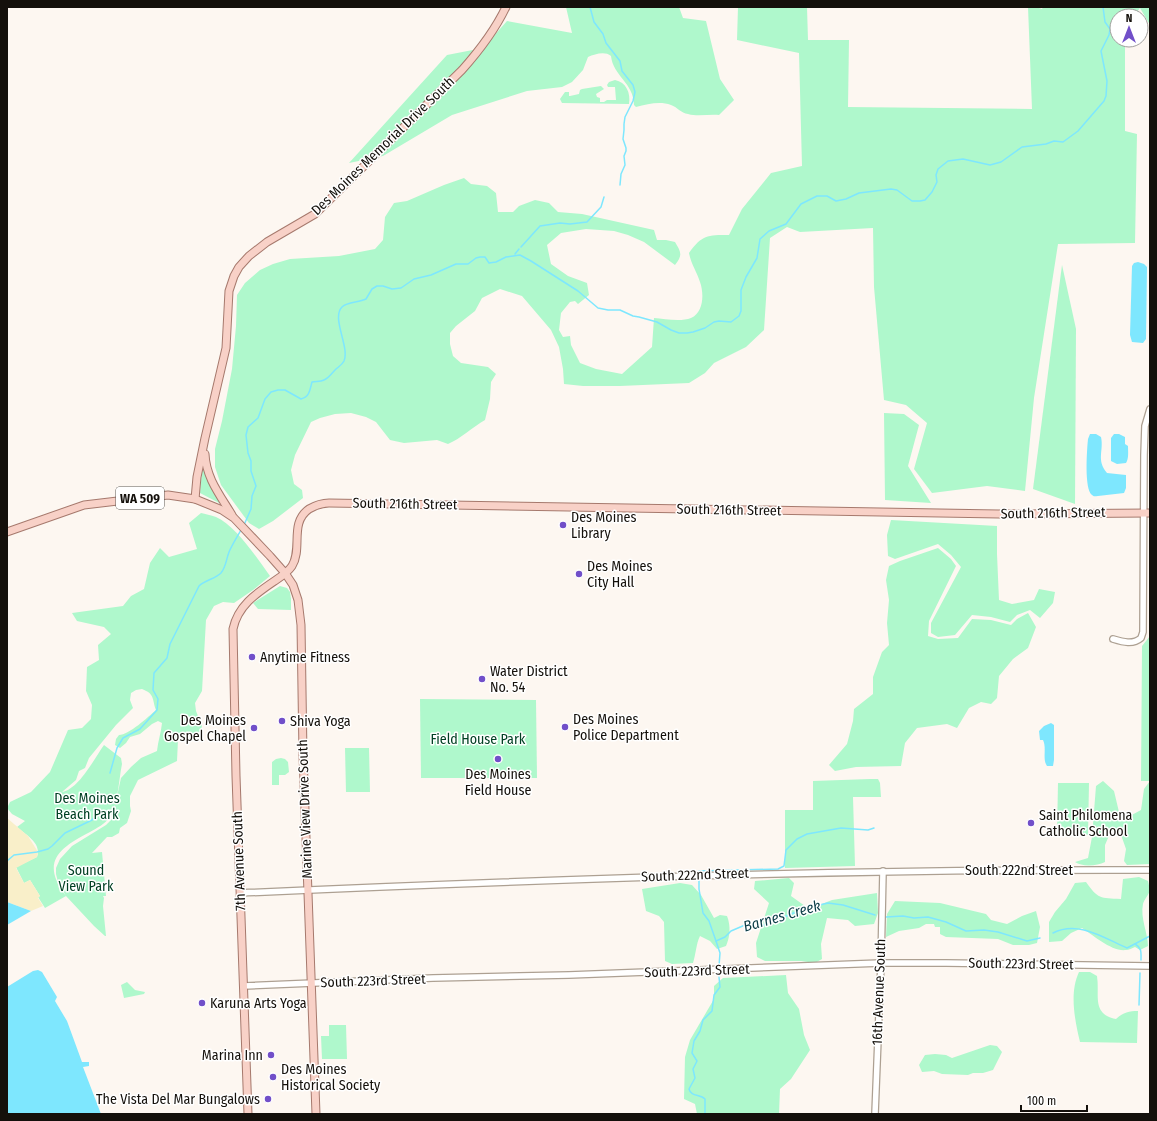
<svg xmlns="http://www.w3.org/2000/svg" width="1157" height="1121" font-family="'Fira Sans Condensed',sans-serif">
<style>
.green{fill:#aff8cc;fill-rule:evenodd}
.sand{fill:#f9efc9}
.water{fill:#7ee7fe}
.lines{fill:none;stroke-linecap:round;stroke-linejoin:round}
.stream{stroke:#7ee7fe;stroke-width:1.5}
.minor-casing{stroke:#ada092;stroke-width:8}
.major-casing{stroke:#a6796d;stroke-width:9}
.minor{stroke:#fff;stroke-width:5.5}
.major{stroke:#f8d1c7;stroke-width:7}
.poi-dot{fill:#714fc9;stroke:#fff;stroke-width:1.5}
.labels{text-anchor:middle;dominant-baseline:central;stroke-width:3;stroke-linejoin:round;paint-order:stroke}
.shield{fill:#fff;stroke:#5a5854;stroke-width:1}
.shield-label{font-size:13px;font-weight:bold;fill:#14100b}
.street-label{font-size:14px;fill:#14100b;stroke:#fff}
.poi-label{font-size:14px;fill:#14100b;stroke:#fff;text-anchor:start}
.park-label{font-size:14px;fill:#004023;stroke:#fff}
.water-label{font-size:15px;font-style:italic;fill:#0b3d47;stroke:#fff}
</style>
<rect width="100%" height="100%" fill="#fdf7f1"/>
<g class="green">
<path d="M566 7H679L683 18 706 21 720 79 734 100 719 115C709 114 698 117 688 114 681 113 677 107 671 105 660 101 648 104 636 107L634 105C634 83 613 76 611 56 605 51 595 54 588 57L583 70 572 82 562 87 527 91 452 115 383 156 349 163 447 55 483 48 507 21 572 33Z"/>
<path d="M738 7H807L808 40H849L848 107 1032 109 1028 7H1039V8L1042 9 1043 7H1150V25L1140 8 1134 16H1117V40H1125V131L1137 134 1135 243 1058 244 1034 398 1025 491 987 486 932 493 914 469 927 423 906 405 884 400 874 287 873 228 800 232 787 227 770 238 764 330 746 347 714 363 705 373 689 383 620 386H583L564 384 563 369 559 347 551 330 522 296 500 289 482 298 475 311 456 326 450 333V344L453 356 461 363 488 367 496 374 491 382 490 399 485 420C473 427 460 439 448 444L437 440 404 443 390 440 376 422 366 417 351 413 335 414 320 418 311 422 295 455 291 470 294 484 302 490 303 498 273 521 259 529 249 523 221 485 215 467V449L222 421 232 369 236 326 237 295 245 283 260 270 273 264 290 259 339 256 375 249 383 240 385 217 394 203 407 201 444 185 464 178 471 184 487 186 496 193 498 212H513L519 206 535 200 549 203 558 212 582 214 654 230 657 240H666L675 242C681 252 683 255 675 265L644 242 628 235 614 231 586 229 561 233 547 245 551 264 568 276 587 283 589 295 578 304 575 301 570 302 561 313 559 330 563 337 570 336 571 345 580 363 596 369 622 374 652 347 654 318C665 319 681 322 691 318 704 312 704 293 700 282 697 272 691 264 689 253 702 235 707 235 729 235L742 209 771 173 802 166 799 53 737 40Z"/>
<path d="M615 80C626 82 631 93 629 104L562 103 560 99 565 92H569V96H570L579 94 580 90 582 89 601 86 604 89 596 94 597 97 600 98V102H604L607 100H616L615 87H608L607 85 609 82Z"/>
<path d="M1062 265 1076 329 1075 504 1033 489Z"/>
<path d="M884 413 904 414 919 425 908 466 931 503 885 500Z"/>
<path d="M203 459 223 505 200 493Z"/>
<path d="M201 513C205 514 211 515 216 517 236 526 257 558 270 576L253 590 234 603 223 602 214 606 206 620 202 691 195 703 196 711 202 726 200 732 178 740 177 761 138 780 130 796V806L131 811 127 823 120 828 119 833 112 837H107L92 853 102 852 106 896H103L104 898 103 906 106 936H105L94 926 66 896 45 908 38 897 40 896 30 880 24 883 16 867 37 857C42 843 26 835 17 827L25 821 12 814 7 808 10 802 31 792 50 772 68 730 82 728 91 719 92 705 86 691 87 667 99 660 98 645 111 634 104 627 77 621 72 613 123 606 131 596 144 589 150 563 160 548 169 557 197 549 189 523ZM142 689C155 694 152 699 156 710 148 717 129 735 119 735L116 739 115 745 120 748 126 743 130 737 140 734 152 724 158 721 162 723C161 733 158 741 157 751L141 758 131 767 121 778 112 819 106 825 72 846 60 859 56 868V874L58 882 66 896C40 862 59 848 90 832 97 828 105 824 110 817 118 804 119 779 122 764L121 758 104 745C94 759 79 789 62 792L76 780 79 771 85 768 89 758 116 725 133 708 130 700 131 693 136 690Z"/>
<path d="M891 520 997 526V554L999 600 1012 604 1034 600 1039 589 1055 592 1053 603 1040 618 1030 610 1017 615 1010 622 991 617 972 615 955 635 938 637 931 633V623L961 567 951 555 938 544 895 559 888 556 887 535Z"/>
<path d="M938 548 951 559 956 566 929 621 928 636 938 639 958 638 972 619 991 620 1011 625 1017 619 1028 613 1036 627 1028 648 1013 659 999 676 997 698 991 704 981 702 969 708 957 728 947 724 917 728 905 743 901 766 856 767 835 771 829 765 847 744 853 721 854 709 873 694V677L882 652 889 645 887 623 889 600 886 580 889 566 900 561Z"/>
<path d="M280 586 287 588 290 592 291 599V610L258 609 253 603Z"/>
<path d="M1150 636V864L1127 865 1124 861 1126 849 1120 832 1111 831 1105 845V862C1097 866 1082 867 1075 862L1088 858 1092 837 1096 786 1103 781 1114 791 1119 812 1128 817 1141 810 1144 789 1150 781H1141L1142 646Z"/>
<path d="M420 699 536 700 537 778H421Z"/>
<path d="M345 748H369L370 792H346Z"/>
<path d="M281 758 285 759 288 762 289 772 285 775H279V785H272V762L276 759Z"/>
<path d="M870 779H878L880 783 881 797H853L855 866 785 868V810H813V781Z"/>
<path d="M1058 783H1089L1088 835 1057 834Z"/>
<path d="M1139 877 1148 881 1150 890C1149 895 1144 899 1143 904 1140 918 1148 933 1148 946L1140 950 1135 947C1132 948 1129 950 1126 950 1112 952 1093 935 1082 928L1071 933 1062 941 1049 942V922L1055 912 1066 899 1075 883 1086 882C1098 899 1100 898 1121 899L1123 879Z"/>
<path d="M789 878 794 883 791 896 805 906 814 907 832 900 877 893 878 913 874 924 855 926 848 920 827 918 821 944 822 959 815 963 801 961H765L757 957 756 943 769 903 754 889 755 881Z"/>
<path d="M680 883 692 885 701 895 714 918 720 915 727 916C731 926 730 937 726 946L717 949 710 941 700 936C696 944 696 954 693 963L672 964 665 961 664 922 659 916 646 911 642 889Z"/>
<path d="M895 901 940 903 986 914 991 920 1007 924 1022 916 1036 911 1040 927 1037 943 1029 945H1013L998 939 946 937 940 934V927H935L934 924H926L919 928 899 931 886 937 887 914Z"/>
<path d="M1079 972H1090L1097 976C1100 995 1091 1014 1116 1019 1122 1013 1129 1011 1138 1011L1137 1043 1080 1042C1075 1021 1069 993 1079 972Z"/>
<path d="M786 975 788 993 799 1009 804 1035 810 1050 791 1079 780 1089 779 1114H697L695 1104 684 1099 685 1057 690 1040 714 999V986L723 978Z"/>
<path d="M127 982 135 990 145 992 144 994 124 998 121 985Z"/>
<path d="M329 1025H346L347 1059H322L321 1036H329Z"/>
<path d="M990 1045 997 1046 1002 1052 993 1070 983 1073H973L968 1075 942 1074 934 1071 922 1072 919 1065 925 1055 935 1054 946 1055 952 1058Z"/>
</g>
<path class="sand" d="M7 818 28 836 38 852 37 857 16 868 24 883 30 880 40 896 38 898 43 906 31 911 7 902Z"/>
<g class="water">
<path d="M1138 262 1144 264 1147 267 1146 339 1143 343 1132 342 1130 335 1132 266 1134 263Z"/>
<path d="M1090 434H1096L1101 437C1104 451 1096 460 1107 473L1126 475V488L1124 493 1098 496C1095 496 1094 497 1092 495 1084 489 1087 449 1088 439Z"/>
<path d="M1114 434H1119L1125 437V444L1128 446C1128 451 1129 459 1126 463L1117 464 1111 461V438Z"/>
<path d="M1051 723 1054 725V760L1053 766H1047C1042 759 1047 748 1043 740H1040L1039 731 1044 726Z"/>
<path d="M7 902 31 911 7 925Z"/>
<path d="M38 970 42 972 57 997 55 1001 67 1021 82 1062H89V1066L83 1067 101 1114H7V987L33 971Z"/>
</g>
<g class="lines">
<g class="stream">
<path d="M590 7 594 22 603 34 606 43 620 61 622 71 633 85 635 92 633 101 625 117 624 124V130L623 139 626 148V151L624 156 625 165 621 174 620 185"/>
<path d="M521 247 540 226 560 223 570 224 587 222 601 207 604 197"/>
<path d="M515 254 519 249"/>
<path d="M244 525 251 509 252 496 256 486 251 471V461L248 453 246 435 248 427 258 418 265 399 271 392 278 390H285L301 399C310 397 310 389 312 382 316 381 320 382 324 380 329 378 331 374 335 370 338 367 342 365 344 361 350 347 331 318 342 307 348 301 358 303 366 299L372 289 377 286H383L392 289 401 288 414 279 431 275 456 264H468L476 258 480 257H485L489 263 496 262 506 257 520 255 531 261 578 291 598 308 608 310H620L633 316 639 317 657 322 671 330 679 333H687L693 332 705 328 714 322 719 321 731 322 739 316 741 311V290L746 277 757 258 760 239 769 231 786 224 801 204 817 196H827L836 201 846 199 859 193 891 189 897 190 912 201H920L925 200 932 192 937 182 936 175 938 169 948 161 963 159 990 165 1001 162 1022 147 1046 144 1054 141 1063 142 1078 131 1104 101 1106 96 1107 81 1101 51 1109 35 1110 29 1105 22 1103 7"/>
<path d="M1150 689V690"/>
<path d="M110 773 117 748 123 738 140 729 157 710 158 699 153 690 154 673 167 658 170 644 199 586C205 580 215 579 221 573 226 567 226 560 229 552 232 545 237 537 241 530"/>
<path d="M7 861 14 855 37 852 48 849 52 846 65 833 92 820 100 811"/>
<path d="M699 874V871L778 869 784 866 786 850 797 839 807 834 841 828 868 830 874 828"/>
<path d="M699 878V889L703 913 709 921 716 941"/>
<path d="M886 917 903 916 914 918 928 917 946 922 966 931 984 930 998 932 1027 941 1040 938"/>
<path d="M1053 933C1078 920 1104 938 1127 948L1150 936"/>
<path d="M1135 944C1142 948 1141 952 1141 960"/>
<path d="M719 966 720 953 716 941 725 937 731 931 745 925H765L803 909 828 903 843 905 875 915"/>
<path d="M1139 1005 1140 973"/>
<path d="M705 1114V1099C700 1094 691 1097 689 1089L695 1078 693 1069 697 1061 692 1053 694 1041 700 1031 703 1020 712 1011 714 995 720 987 719 977"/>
</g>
<g class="minor-casing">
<g id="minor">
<path d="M1113 639C1123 642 1133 645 1141 638L1143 632 1144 455 1145 426 1150 409"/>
<path d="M241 893C544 879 847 869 1150 870"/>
<path d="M244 986 433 978 569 975 881 963H946L1150 966"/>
<path d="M875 1114 881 963 883 871"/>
</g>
</g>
<g class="major-casing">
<g id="major">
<path d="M205 454C206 478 220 495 232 515"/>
<path d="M195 499 197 477 205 438 226 348 229 291 234 276 239 267 249 256 267 242 315 214 462 70C479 51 495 30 506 7"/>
<path d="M7 532 84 505 168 495 195 499 222 510 234 518 270 556 285 573 293 585 298 600 301 625 303 755 316 1114"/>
<path d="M248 1114 236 776 233 629C238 605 257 593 276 580 282 576 288 572 292 566 303 548 289 523 309 509 316 505 321 503 329 503L999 514 1150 513"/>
</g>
</g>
<use href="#minor" class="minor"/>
<use href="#major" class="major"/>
</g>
<g class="poi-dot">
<circle cx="563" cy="525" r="4"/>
<circle cx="579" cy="574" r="4"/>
<circle cx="252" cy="657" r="4"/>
<circle cx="482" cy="679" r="4"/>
<circle cx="282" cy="721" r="4"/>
<circle cx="565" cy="727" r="4"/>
<circle cx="254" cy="728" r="4"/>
<circle cx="498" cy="759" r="4"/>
<circle cx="1031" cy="823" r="4"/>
<circle cx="202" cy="1003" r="4"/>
<circle cx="271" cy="1055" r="4"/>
<circle cx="273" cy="1077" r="4"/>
<circle cx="268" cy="1099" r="4"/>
</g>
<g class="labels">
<rect class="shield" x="116" y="487" width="48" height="22" rx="3"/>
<g class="shield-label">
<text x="140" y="498">WA 509</text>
</g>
<g class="street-label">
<text transform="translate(383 146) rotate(-44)">Des Moines Memorial Drive South</text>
<text transform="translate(405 504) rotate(1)">South 216th Street</text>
<text transform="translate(729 510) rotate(1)">South 216th Street</text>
<text transform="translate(1053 513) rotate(-1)">South 216th Street</text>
<text transform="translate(305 809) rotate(-92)">Marine View Drive South</text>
<text transform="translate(239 861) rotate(-92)">7th Avenue South</text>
<text x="1019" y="870">South 222nd Street</text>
<text transform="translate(695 875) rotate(-2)">South 222nd Street</text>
<text transform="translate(1021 964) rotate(1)">South 223rd Street</text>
<text transform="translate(697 971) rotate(-2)">South 223rd Street</text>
<text transform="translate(373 981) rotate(-2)">South 223rd Street</text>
<text transform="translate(879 992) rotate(-88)">16th Avenue South</text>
</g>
<g class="poi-label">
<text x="571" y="517">Des Moines<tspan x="571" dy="16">Library</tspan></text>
<text x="587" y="566">Des Moines<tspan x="587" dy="16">City Hall</tspan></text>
<text x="260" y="657">Anytime Fitness</text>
<text x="490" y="671">Water District<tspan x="490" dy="16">No. 54</tspan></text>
<text x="573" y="719">Des Moines<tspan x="573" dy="16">Police Department</tspan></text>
<text x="246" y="720" text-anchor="end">Des Moines<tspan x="246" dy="16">Gospel Chapel</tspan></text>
<text x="290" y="721">Shiva Yoga</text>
<text x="498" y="774" text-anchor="middle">Des Moines<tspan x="498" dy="16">Field House</tspan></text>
<text x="1039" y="815">Saint Philomena<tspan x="1039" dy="16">Catholic School</tspan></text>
<text x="210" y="1003">Karuna Arts Yoga</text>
<text x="263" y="1055" text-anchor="end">Marina Inn</text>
<text x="281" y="1069">Des Moines<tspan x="281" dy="16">Historical Society</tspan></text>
<text x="260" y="1099" text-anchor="end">The Vista Del Mar Bungalows</text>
</g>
<g class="park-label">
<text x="478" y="739">Field House Park</text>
<text x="87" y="798">Des Moines<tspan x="87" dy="16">Beach Park</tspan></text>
<text x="86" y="870">Sound<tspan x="86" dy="16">View Park</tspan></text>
</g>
<g class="water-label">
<text transform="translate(782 916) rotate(-16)">Barnes Creek</text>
</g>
</g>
<rect width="1157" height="1121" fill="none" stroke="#14100b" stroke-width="16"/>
<g transform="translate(1129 28)"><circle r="19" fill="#ffffff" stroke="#a19f9d"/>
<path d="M0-3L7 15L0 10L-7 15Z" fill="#714fc9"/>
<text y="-6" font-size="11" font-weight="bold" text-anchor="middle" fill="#14100b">N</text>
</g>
<path d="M1021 1105v6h66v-6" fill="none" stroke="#14100b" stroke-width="2"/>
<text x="1027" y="1105" font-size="12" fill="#14100b" stroke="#ffffff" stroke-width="3" paint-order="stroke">100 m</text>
</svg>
